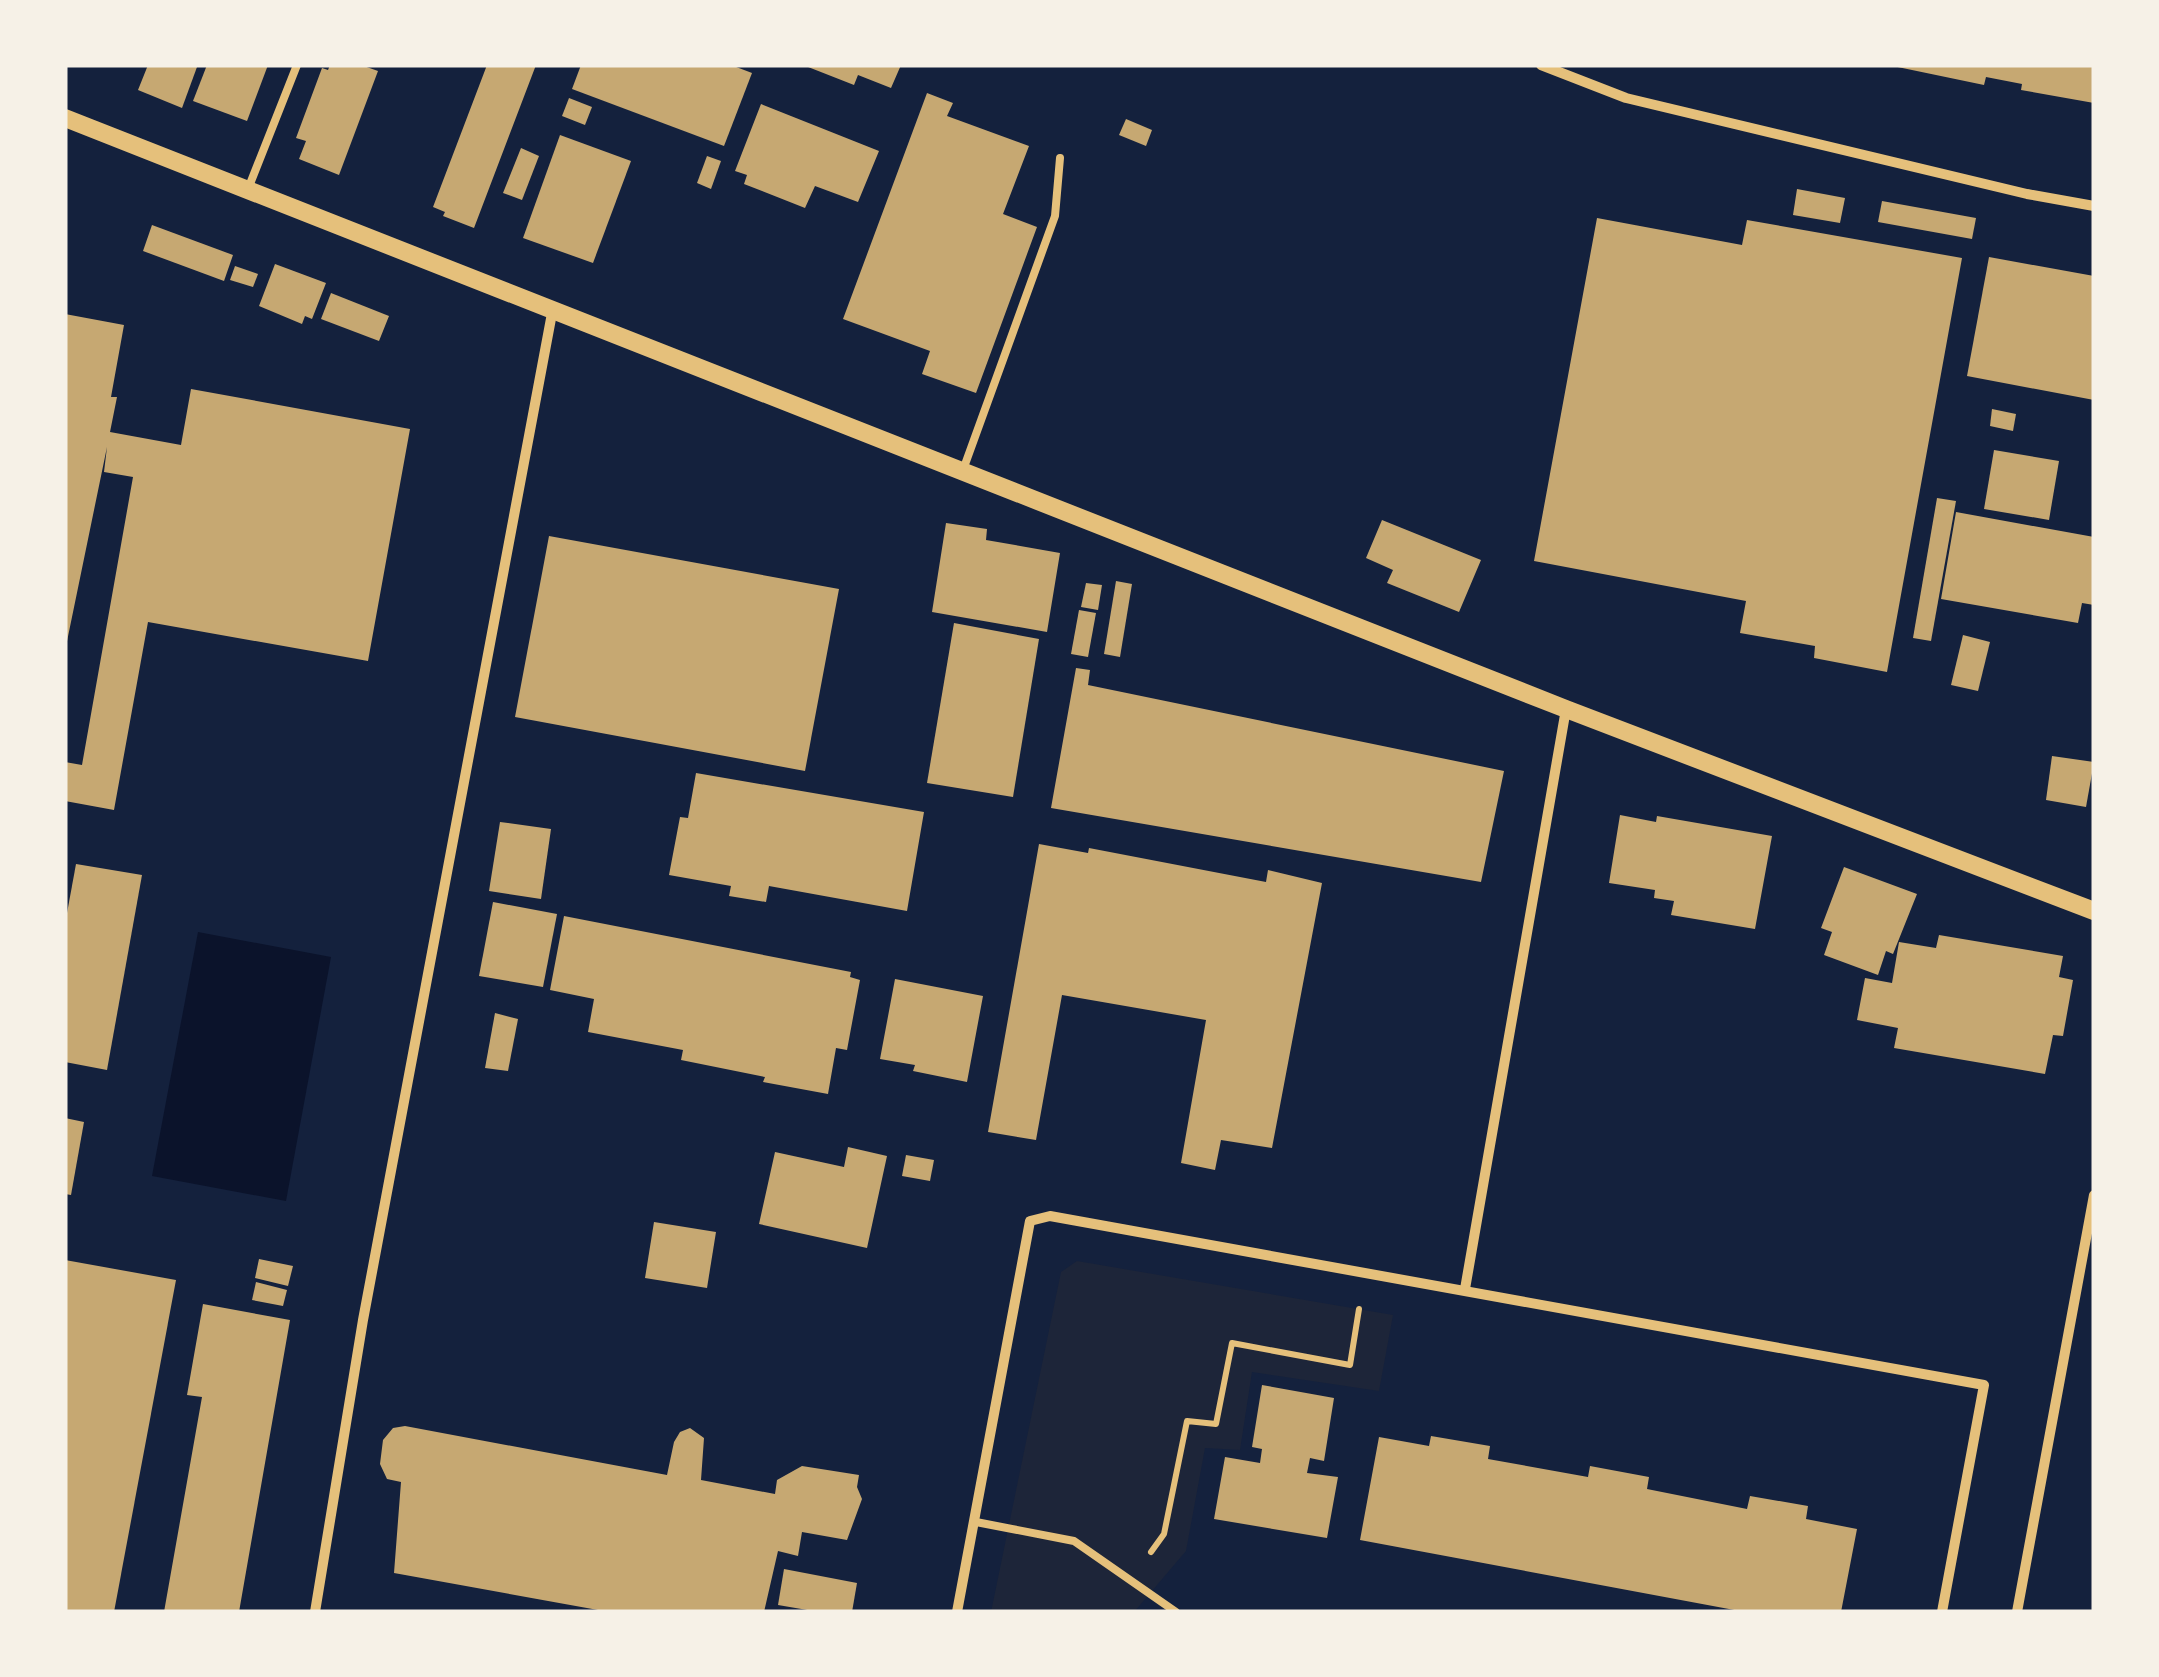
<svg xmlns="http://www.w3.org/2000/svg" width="2159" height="1677" font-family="'Public Sans',sans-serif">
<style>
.green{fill:#1d2539}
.water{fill:#0b132b}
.building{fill:#c6a872}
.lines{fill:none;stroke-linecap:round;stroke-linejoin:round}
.path{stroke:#e5c07b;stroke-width:6}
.service{stroke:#e5c07b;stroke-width:8}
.minor{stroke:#e5c07b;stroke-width:10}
.tertiary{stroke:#e5c07b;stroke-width:18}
</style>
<rect width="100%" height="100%" fill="#14213d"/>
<path class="green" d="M1077 1261 1393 1315 1379 1391 1252 1372 1240 1450 1205 1448 1186 1551 1134 1612H991L1061 1272Z"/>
<path class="water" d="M198 932 331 957 286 1201 152 1176Z"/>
<g class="building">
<path d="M148 65 197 67 182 108 138 90Z"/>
<path d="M207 65H268L247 121 193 101Z"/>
<path d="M330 65H361L378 71 339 175 299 159 306 141 296 138 322 68 328 70Z"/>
<path d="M487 65H536L474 228 443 216 445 212 433 207Z"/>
<path d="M581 65H731L752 73 724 146 572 89Z"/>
<path d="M803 65H901L891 88 858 75 854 85Z"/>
<path d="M1888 65H2094V103L2021 90 2022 84 1986 77 1984 85Z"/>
<path d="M927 93 953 103 947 116 1029 146 1003 214 1037 227 976 393 922 374 930 351 843 319Z"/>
<path d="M569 98 592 107 585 125 562 116Z"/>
<path d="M761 104 879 151 858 202 815 186 805 208 744 184 747 175 735 171Z"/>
<path d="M1126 119 1152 130 1146 146 1119 135Z"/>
<path d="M560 135 631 161 593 263 523 238Z"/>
<path d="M521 148 539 156 522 200 503 193Z"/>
<path d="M707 156 721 161 711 189 697 183Z"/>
<path d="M1797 189 1845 198 1840 223 1793 215Z"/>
<path d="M1882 201 1976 218 1972 239 1878 222Z"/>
<path d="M1597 218 1742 245 1747 220 1962 258 1887 672 1814 658 1815 646 1740 633 1746 601 1534 561Z"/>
<path d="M152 225 233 255 224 281 143 251Z"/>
<path d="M1989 257 2094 276V400L1967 376Z"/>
<path d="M275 264 326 283 312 319 305 316 302 324 259 306Z"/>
<path d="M235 266 258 274 253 287 230 280Z"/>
<path d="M331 293 389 316 379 341 321 319Z"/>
<path d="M65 314 124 325 111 397H117L110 432 181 445 191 389 410 429 368 661 148 622 114 810 65 801V762L82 765 133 477 104 472 107 447 65 651Z"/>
<path d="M1992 409 2016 414 2013 431 1990 426Z"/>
<path d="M1994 450 2059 461 2049 520 1984 509Z"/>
<path d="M1937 498 1956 501 1931 641 1913 638Z"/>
<path d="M1956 512 2094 537V605L2082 603 2078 623 1941 599Z"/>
<path d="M1382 520 1481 560 1459 612 1387 583 1393 570 1366 558Z"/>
<path d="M946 523 987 529 986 540 1060 553 1047 632 932 612Z"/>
<path d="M549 536 839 589 805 771 515 717Z"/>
<path d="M1116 581 1132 584 1120 657 1104 654Z"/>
<path d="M1086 583 1102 585 1098 610 1081 607Z"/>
<path d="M1079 610 1096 613 1088 657 1071 654Z"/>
<path d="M954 623 1039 639 1013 797 927 783Z"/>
<path d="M1963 635 1990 642 1978 691 1951 685Z"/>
<path d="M1076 668 1090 670 1088 685 1504 771 1481 882 1051 808Z"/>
<path d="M2052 756 2094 762 2086 807 2046 800Z"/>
<path d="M696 773 924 812 907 911 769 886 766 902 729 896 731 886 669 875 680 817 688 818Z"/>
<path d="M1620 815 1656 822 1657 816 1772 836 1755 929 1671 915 1674 901 1654 898 1655 890 1609 883Z"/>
<path d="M500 822 551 829 541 899 489 891Z"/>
<path d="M1039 844 1088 853 1089 848 1266 882 1268 870 1322 883 1272 1148 1221 1140 1215 1170 1181 1163 1206 1020 1062 995 1036 1140 988 1132Z"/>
<path d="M76 864 142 875 107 1070 65 1062V924Z"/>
<path d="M1844 867 1917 894 1893 954 1886 951 1878 975 1824 955 1832 932 1821 928Z"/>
<path d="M493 902 557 914 543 987 479 976Z"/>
<path d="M564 916 851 972 850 977 860 980 847 1050 836 1048 828 1094 763 1082 765 1077 681 1060 683 1050 588 1032 594 999 550 990Z"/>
<path d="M1939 935 2063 956 2059 977 2073 980 2063 1036 2053 1035 2045 1074 1894 1048 1898 1028 1857 1020 1865 978 1892 983 1899 942 1936 948Z"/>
<path d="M895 979 983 996 967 1082 913 1071 915 1065 880 1059Z"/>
<path d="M495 1013 518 1019 508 1071 485 1068Z"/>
<path d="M65 1118 84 1122 71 1195 65 1194Z"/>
<path d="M848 1147 887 1156 867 1248 759 1224 775 1152 844 1167Z"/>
<path d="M906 1155 934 1160 930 1181 902 1176Z"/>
<path d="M654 1222 716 1232 707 1288 645 1278Z"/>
<path d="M259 1259 293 1266 288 1286 255 1278Z"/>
<path d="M65 1260 176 1280 114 1612H65Z"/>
<path d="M256 1282 287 1290 283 1306 252 1300Z"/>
<path d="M203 1304 290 1320 239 1612H164L202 1397 187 1395Z"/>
<path d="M1262 1385 1334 1398 1324 1461 1310 1458 1307 1473 1338 1477 1327 1538 1214 1519 1225 1457 1260 1463 1262 1449 1252 1447Z"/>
<path d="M405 1426 667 1475 674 1442 680 1432 690 1428 704 1438 701 1480 775 1494 777 1480 802 1466 859 1475 857 1487 862 1499 847 1540 802 1532 798 1556 778 1551 764 1612H609L394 1573 401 1482 387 1479 380 1464 383 1440 393 1428Z"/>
<path d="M1431 1436 1490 1446 1488 1459 1588 1477 1590 1466 1649 1477 1647 1489 1747 1509 1750 1496 1808 1506 1806 1519 1857 1529 1841 1612H1745L1360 1540 1379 1437 1429 1446Z"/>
<path d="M784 1569 857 1583 852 1612H819L778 1605Z"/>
</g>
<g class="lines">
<path class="path" d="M1151 1552 1164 1534 1187 1421 1216 1424 1232 1343 1350 1365 1359 1309"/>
<g class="service">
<path d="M248 189 297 65"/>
<path d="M963 470 1055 216 1060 158"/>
<path d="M976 1522 1074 1541 1176 1612"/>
</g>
<g class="minor">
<path d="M1541 65 1626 98 2027 194 2094 206"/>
<path d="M1465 1289 1566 709"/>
<path d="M315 1612 363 1320 553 308"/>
<path d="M957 1612 1030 1221 1050 1216 1984 1385 1942 1612"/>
<path d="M2017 1612 2094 1195"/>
</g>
<path class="tertiary" d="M65 118 1566 709 2094 911"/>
</g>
<rect width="2159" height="1677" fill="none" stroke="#f6f1e7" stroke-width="135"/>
</svg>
